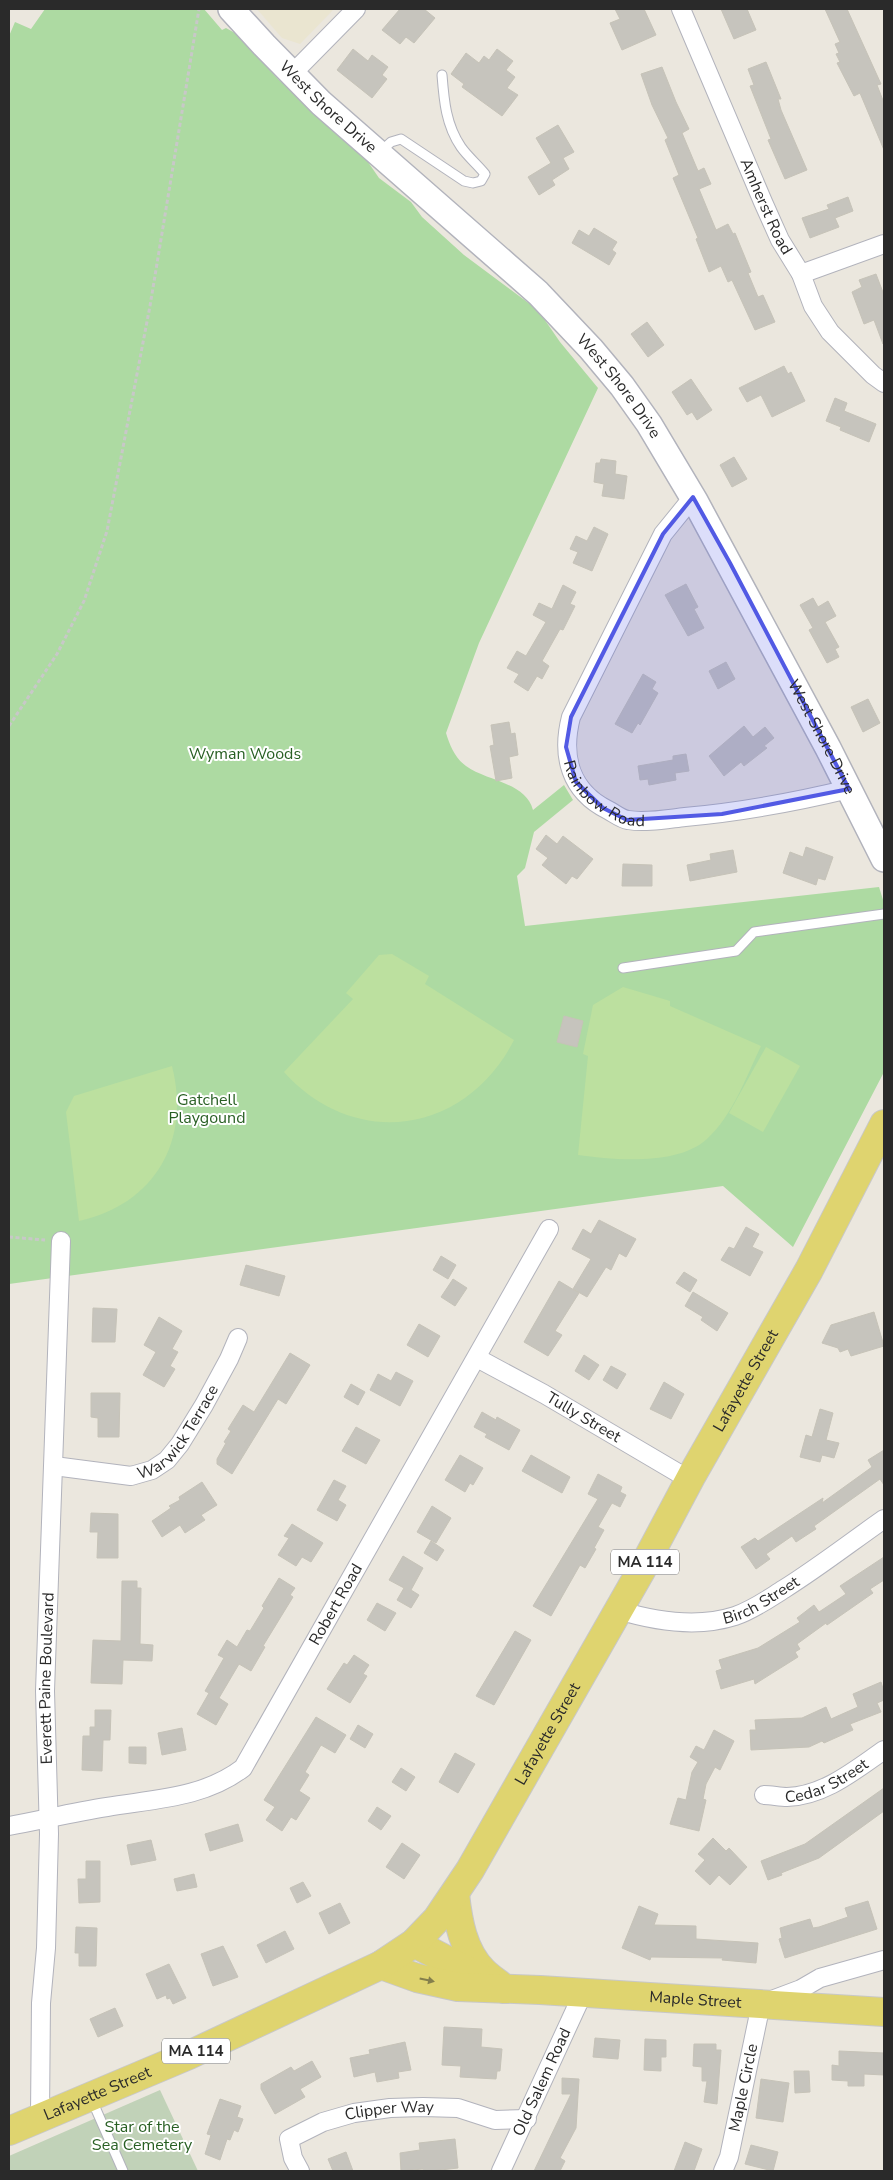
<svg xmlns="http://www.w3.org/2000/svg" width="893" height="2180" font-family="'Nunito Sans',sans-serif">
<style>
.education{fill:#eae5d0}
.green{fill:#addaa2}
.cemetery{fill:#c1d2b8}
.pitch{fill:#bce09f}
.building{fill:#c6c4bd;stroke:#c6c3b8}
.lines{fill:none;stroke-linecap:round;stroke-linejoin:round}
.lane-casing{stroke:#b2b3bc;stroke-width:11}
.street-casing{stroke:#b2b3bc;stroke-width:20}
.secondary-casing{stroke:#b2b3bc;stroke-width:28}
.primary-casing{stroke:#c8c8c8;stroke-width:30}
.path{stroke:#c8c8c8;stroke-width:3;stroke-dasharray:4 2.5;stroke-linecap:butt}
.lane{stroke:#fff;stroke-width:9}
.street{stroke:#fff;stroke-width:18}
.secondary{stroke:#fff;stroke-width:25}
.primary{stroke:#dfd46f;stroke-width:28}
.oneway{fill:#847f4c}
.marked{fill:#525ae4;fill-opacity:0.2;stroke:#525ae4;stroke-width:4;stroke-linejoin:round}
.labels{text-anchor:middle;dominant-baseline:central;stroke-width:4;stroke-linejoin:round;paint-order:stroke}
.shield{fill:#fff;stroke:#6a6a6a;stroke-width:1}
.shield-label{font-size:15px;font-weight:bold;fill:#2a2a2a}
.street-label{font-size:16px;fill:#2a2a2a;stroke:#fff}
.park-label{font-size:16px;fill:#285f23;stroke:#fff}
</style>
<rect width="100%" height="100%" fill="#ebe7de"/>
<path class="education" d="M257 9H334L300 44 282 38Z"/>
<path class="green" d="M45 9H204L222 30 226 28 235 33 279 80 326 117 357 146 379 178 411 202 422 217 464 255 538 310 560 342 598 388 479 643 446 733C450 746 455 758 466 766 486 781 526 782 533 810L564 785 573 800 534 832 525 868 517 876 525 926 879 887 884 903V1072L793 1247 723 1186 9 1284V36L15 22 31 29Z"/>
<path class="cemetery" d="M160 2090 198 2171H9V2156Z"/>
<g class="pitch">
<path d="M392 954 429 976 425 984 514 1040C466 1134 355 1151 284 1072L353 999 346 993 379 955Z"/>
<path d="M623 987 670 1001V1006L761 1046C746 1077 733 1115 707 1139 677 1166 615 1160 578 1155L588 1056 583 1054 593 1005Z"/>
<path d="M766 1047 800 1066 763 1132 729 1113Z"/>
<path d="M172 1066C191 1141 155 1204 79 1221L66 1112 74 1096Z"/>
</g>
<g class="building">
<path d="M400 9H424L435 18 414 43 406 37 400 44 382 30Z"/>
<path d="M615 9H644L656 35 622 50 610 23 620 19Z"/>
<path d="M721 9H747L756 30 734 39Z"/>
<path d="M825 9H847L881 84 877 85 884 103V150L860 93 854 96 837 63 840 62 836 54 839 53 835 44 840 42Z"/>
<path d="M353 49 368 61 372 55 388 67 382 75 387 79 372 98 337 70Z"/>
<path d="M497 49 513 61 506 70 515 77 507 88 518 95 502 116 462 87 464 84 451 74 466 53 479 63 484 56 489 60Z"/>
<path d="M766 62 781 99H778L781 110 807 170 785 179 768 140 771 139 750 86 754 85 748 69Z"/>
<path d="M662 67 676 102 689 129 682 133 698 171 704 168 711 184 699 189 716 230 728 224 733 234 735 233 751 272 748 273 758 297 763 295 775 322 755 330 732 280 728 282 721 266 709 272 696 239 698 238 673 178 679 175 665 140 668 138 652 105 641 74Z"/>
<path d="M558 125 574 152 563 158 569 169 552 180 555 185 539 195 528 177 551 163 536 138Z"/>
<path d="M848 197 853 211 835 218 839 227 810 238 802 218 829 209 827 205Z"/>
<path d="M594 228 617 242 612 250 616 253 609 265 572 243 579 230 589 236Z"/>
<path d="M876 274 884 295 883 344 874 320 864 324 852 292 862 287 859 280Z"/>
<path d="M647 322 664 345 648 357 631 334Z"/>
<path d="M784 366 788 374 791 372 805 401 772 417 761 395 747 402 739 388Z"/>
<path d="M691 379 712 410 697 420 692 412 687 415 672 392Z"/>
<path d="M835 398 847 403 844 411 876 424 869 442 840 430 841 427 826 421Z"/>
<path d="M734 457 747 479 732 487 720 465Z"/>
<path d="M601 459 616 461 615 474 627 476 624 499 602 496 604 484 594 482 596 463H600Z"/>
<path d="M594 527 608 534 592 571 573 563 578 552 570 549 576 536 587 541Z"/>
<path d="M686 584 698 607 694 609 704 628 688 636 665 595Z"/>
<path d="M563 585 576 592 570 604 575 606 563 630 560 629 542 661 549 666 542 679 537 676 528 691 514 682 519 674 507 668 517 651 526 656 546 622 533 615 539 603 552 609Z"/>
<path d="M813 598 818 607 828 601 836 616 825 622 839 647 835 649 839 657 827 663 809 630 813 628 800 605Z"/>
<path d="M726 662 735 679 718 689 709 671Z"/>
<path d="M643 674 656 682 652 689 658 693 640 725 638 723 632 733 615 724Z"/>
<path d="M868 699 880 723 863 732 851 707Z"/>
<path d="M509 722 511 734 515 733 518 755 509 757 512 778 496 781 490 746 494 745 491 725Z"/>
<path d="M744 726 753 737 765 727 774 738 764 746 767 748 744 766 741 762 724 776 709 756Z"/>
<path d="M686 754 689 771 675 773 676 780 649 785 648 779 640 780 638 766 673 760V756Z"/>
<path d="M546 835 557 844 563 836 593 859 577 879 572 876 566 884 542 865 548 858 536 849Z"/>
<path d="M806 847 833 857 825 880 818 878 816 885 783 873 790 852 803 857Z"/>
<path d="M733 850 737 872 690 881 687 865 711 860 710 854Z"/>
<path d="M623 864 652 865V886H622Z"/>
<path d="M564 1016 583 1021 577 1047 557 1042Z"/>
<path d="M599 1220 636 1239 626 1257 619 1253 611 1270 606 1267 587 1297 573 1289 591 1259 572 1249 583 1229 591 1234Z"/>
<path d="M746 1227 759 1234 752 1247 763 1252 750 1276 721 1260 729 1247 734 1249Z"/>
<path d="M441 1256 456 1265 448 1279 433 1270Z"/>
<path d="M246 1265 285 1276 279 1296 240 1285Z"/>
<path d="M684 1272 697 1280 690 1292 676 1283Z"/>
<path d="M453 1279 467 1288 455 1306 441 1297Z"/>
<path d="M559 1281 579 1293 555 1331 562 1335 548 1356 524 1342Z"/>
<path d="M693 1292 728 1313 717 1331 701 1320 703 1317 685 1306Z"/>
<path d="M93 1308 117 1309 115 1342H92Z"/>
<path d="M874 1312 884 1346 851 1356 848 1349 840 1352 838 1348 822 1343 831 1325Z"/>
<path d="M159 1317 182 1331 172 1349 178 1352 170 1366 175 1369 164 1387 143 1375 156 1352 144 1345Z"/>
<path d="M419 1324 440 1336 428 1357 407 1345Z"/>
<path d="M290 1353 310 1365 286 1404 278 1399 232 1474 217 1464V1459L226 1443 224 1442 231 1431 228 1429 243 1405 254 1412Z"/>
<path d="M584 1355 599 1365 589 1380 575 1371Z"/>
<path d="M611 1366 626 1374 617 1389 603 1380Z"/>
<path d="M396 1372 413 1381 400 1406 370 1390 378 1374 391 1381Z"/>
<path d="M664 1382 684 1394 671 1419 650 1409Z"/>
<path d="M351 1384 365 1392 358 1405 344 1397Z"/>
<path d="M91 1393H120L119 1437H98V1418L91 1417Z"/>
<path d="M820 1409 833 1413 826 1440 839 1443 834 1458 822 1455 820 1462 800 1457 806 1435 812 1437Z"/>
<path d="M482 1412 496 1420 497 1417 520 1430 509 1450 485 1437 487 1434 474 1427Z"/>
<path d="M356 1427 380 1440 366 1464 342 1451Z"/>
<path d="M884 1450V1485L880 1479 814 1526 816 1529 796 1542 792 1536 766 1554 770 1559 756 1569 741 1547 755 1538 758 1541 823 1498 822 1503 872 1467 868 1460Z"/>
<path d="M460 1455 483 1468 473 1485 470 1483 465 1492 445 1480Z"/>
<path d="M531 1455 570 1477 562 1493 522 1471Z"/>
<path d="M598 1474 622 1487 620 1492 626 1495 620 1507 612 1503 598 1527 604 1530 594 1548 596 1549 585 1568 580 1565 551 1616 533 1606 598 1499 588 1494Z"/>
<path d="M334 1480 346 1486 338 1500 346 1505 337 1521 317 1510Z"/>
<path d="M202 1482 217 1505 201 1515 205 1520 185 1533 180 1525 162 1537 152 1521 171 1508 169 1506 180 1500 179 1497Z"/>
<path d="M432 1506 451 1518 436 1543 417 1532Z"/>
<path d="M91 1513 118 1514V1558H97L98 1532H90Z"/>
<path d="M292 1524 323 1543 311 1562 302 1557 296 1566 278 1555 289 1538 284 1536Z"/>
<path d="M431 1541 444 1550 437 1561 424 1553Z"/>
<path d="M403 1556 423 1568 411 1590 419 1595 411 1608 397 1600 404 1588 389 1580Z"/>
<path d="M884 1557V1580L870 1589 873 1593 827 1625 826 1623 797 1644 800 1649 795 1652 798 1657 755 1684 754 1679 721 1689 716 1671 722 1669 719 1660 758 1648 800 1622 797 1618 814 1605 819 1612 846 1594 840 1586Z"/>
<path d="M279 1578 295 1588 290 1595 293 1597 263 1646 265 1647 251 1671 239 1664 219 1698 228 1704 216 1725 197 1714 209 1693 205 1691 224 1658 218 1655 227 1640 237 1647 247 1630 250 1631 264 1608 262 1606Z"/>
<path d="M122 1581H137V1588H141L140 1644 153 1645 152 1661 123 1660 122 1684 91 1683 93 1640 121 1641Z"/>
<path d="M377 1603 396 1613 385 1631 367 1620Z"/>
<path d="M515 1631 531 1640 494 1705 476 1696Z"/>
<path d="M354 1655 369 1665 363 1674 367 1676 350 1703 327 1689 344 1663 347 1665Z"/>
<path d="M881 1682 884 1692V1700L877 1703 881 1712 850 1724 853 1730 824 1743 822 1741 809 1747 751 1750 750 1730H756L755 1720 802 1718 826 1707 831 1719 858 1707 853 1694Z"/>
<path d="M95 1710H111L110 1740H103L102 1771 82 1770 83 1736H90V1727H95Z"/>
<path d="M316 1717 346 1735 335 1753 321 1745 305 1772 309 1775 299 1791 310 1798 296 1820 291 1817 282 1831 266 1820 275 1807 264 1800Z"/>
<path d="M358 1725 373 1734 365 1748 350 1739Z"/>
<path d="M182 1728 186 1750 162 1755 158 1733Z"/>
<path d="M714 1730 734 1741 720 1770 715 1767 706 1784 703 1799 706 1800 699 1831 670 1824 678 1798 686 1800 692 1772 698 1762 690 1757 696 1746 704 1750Z"/>
<path d="M129 1747H146V1764L129 1763Z"/>
<path d="M455 1753 475 1764 458 1793 439 1782Z"/>
<path d="M401 1768 415 1777 406 1791 392 1782Z"/>
<path d="M884 1788V1811L819 1858 781 1873 782 1875 768 1880 761 1861 805 1844Z"/>
<path d="M377 1807 391 1816 381 1830 368 1821Z"/>
<path d="M238 1824 243 1841 210 1851 205 1834Z"/>
<path d="M713 1838 726 1851 729 1848 747 1867 730 1885 719 1875 710 1885 695 1871 705 1860 698 1854Z"/>
<path d="M151 1840 156 1860 131 1865 127 1845Z"/>
<path d="M402 1843 420 1855 404 1879 386 1867Z"/>
<path d="M86 1861H100V1902L79 1903 78 1879H86Z"/>
<path d="M194 1874 197 1887 177 1891 174 1879Z"/>
<path d="M303 1882 311 1896 297 1903 290 1888Z"/>
<path d="M868 1901 877 1929 785 1958 779 1939 782 1938 780 1928 810 1919 813 1928 819 1927 848 1917 845 1908Z"/>
<path d="M340 1903 350 1923 329 1934 319 1913Z"/>
<path d="M639 1906 658 1914 654 1925 696 1926V1939L758 1943 756 1963 722 1960 723 1958 651 1957 650 1960 622 1948Z"/>
<path d="M76 1927 97 1928 96 1966H79V1953H75Z"/>
<path d="M285 1931 294 1949 266 1963 257 1945Z"/>
<path d="M223 1946 238 1977 213 1986 201 1954Z"/>
<path d="M169 1964 186 1998 173 2004 170 1998 167 1999 166 1995 157 1999 146 1974Z"/>
<path d="M115 2008 123 2026 98 2037 90 2019Z"/>
<path d="M444 2027 482 2029 481 2047 502 2049 500 2071H497L496 2079 460 2077 461 2066 442 2065Z"/>
<path d="M595 2038 620 2040 618 2059 593 2057Z"/>
<path d="M645 2039 666 2040V2057H661V2071L644 2070Z"/>
<path d="M405 2042 411 2070 398 2072 399 2078 377 2082 375 2072 354 2077 350 2058 370 2054 369 2050Z"/>
<path d="M694 2044H716V2050H721L717 2104 704 2102 707 2081H702V2067L693 2066Z"/>
<path d="M839 2051 884 2053V2075L864 2074V2086H848V2081L832 2080V2065L839 2066Z"/>
<path d="M312 2061 321 2077 300 2089 305 2097 275 2114 261 2089V2084L291 2067 294 2071Z"/>
<path d="M794 2071H809L810 2092 795 2093Z"/>
<path d="M562 2078 579 2079 576 2128 560 2158 565 2161 560 2171H534L571 2094H562Z"/>
<path d="M761 2079 789 2083 783 2122 756 2118Z"/>
<path d="M220 2099 241 2106 237 2117 243 2119 238 2132 234 2130 230 2140 227 2139 220 2160 205 2154 211 2135 207 2134Z"/>
<path d="M455 2139 458 2168 432 2171H424L423 2169 401 2171 400 2153 420 2150 419 2143Z"/>
<path d="M685 2142 702 2149 694 2171H674Z"/>
<path d="M751 2145 778 2152 773 2171 745 2164Z"/>
<path d="M346 2152 353 2171H333L328 2159Z"/>
</g>
<g class="lines">
<g class="lane-casing">
<g id="lane">
<path d="M379 153 391 142 401 139 464 181 473 183 481 181 485 174C478 165 468 157 461 147 446 125 444 101 442 75"/>
<path d="M623 968 736 951 754 932 884 914"/>
<path d="M91 2098 123 2171"/>
</g>
</g>
<g class="street-casing">
<g id="street">
<path id="s1" d="M681 9 763 202 780 240 801 274 813 306 830 332 873 375 884 383"/>
<path d="M292 74 356 9"/>
<path d="M801 274 884 244"/>
<path id="s2" d="M693 497 663 534 571 717C561 756 570 791 608 810 614 813 621 819 628 820 646 823 667 819 685 817 741 812 795 802 849 789"/>
<path id="s3" d="M477 1358 544 1394 690 1480"/>
<path id="s4" d="M54 1466 131 1476 152 1470 167 1460 180 1444 204 1405 229 1359 238 1338"/>
<path id="s5" d="M618 1610C654 1621 698 1628 735 1616 753 1610 768 1599 784 1589 819 1567 851 1542 884 1519"/>
<path id="s6" d="M764 1795C771 1795 780 1797 787 1797 824 1796 855 1770 884 1750"/>
<path id="s7" d="M9 1826C42 1820 74 1812 107 1807 154 1799 204 1798 243 1768L549 1229"/>
<path id="s8" d="M40 2116 41 2003 46 1948 49 1834 45 1691 61 1241"/>
<path id="s9" d="M300 2171 293 2158 289 2139 323 2122 354 2113 390 2108 423 2107 458 2108 495 2120 527 2119"/>
<path id="s10" d="M501 2171 583 1993"/>
<path id="s11" d="M723 2171 729 2157 761 2004 801 1989 820 1978 884 1960"/>
</g>
</g>
<g class="secondary-casing">
<g id="secondary">
<path id="s12" d="M231 9 264 45 321 103 538 293 591 349 622 386 649 424 695 501 828 748 884 859"/>
</g>
</g>
<g class="primary-casing">
<g id="primary">
<path d="M455 1894C458 1921 463 1951 483 1971 490 1978 498 1983 505 1989"/>
<path d="M414 1943 487 1981"/>
<path id="s13" d="M381 1965 417 1978 458 1987 540 1990 884 2012"/>
<path id="s14" d="M9 2131 189 2055 381 1965 414 1943 437 1919 470 1870 642 1569 692 1475 809 1270 884 1124"/>
</g>
</g>
<g class="path">
<path d="M9 726 57 654 84 601 107 531 150 306 199 9"/>
<path d="M9 1237 45 1240"/>
</g>
<use href="#lane" class="lane"/>
<use href="#street" class="street"/>
<use href="#secondary" class="secondary"/>
<use href="#primary" class="primary"/>
</g>
<defs><path id="oneway-solid" d="M-6-.8H1V-3.2L6.5 0L1 3.2V.8H-6Z" transform="scale(1.25)"/></defs>
<use class="oneway" href="#oneway-solid" transform="translate(427 1980) rotate(12)"/>
<path class="marked" d="M693 497 730 563 849 789 722 814 627 820 603 808 576 782 566 747 571 717 663 534Z"/>
<g class="labels">
<g class="shield">
<rect x="611" y="1549.5" width="68" height="25" rx="4"/>
<rect x="162" y="2038.5" width="68" height="25" rx="4"/>
</g>
<g class="shield-label">
<text x="645" y="1562">MA 114</text>
<text x="196" y="2051">MA 114</text>
</g>
<g class="street-label">
<text stroke="none"><textPath href="#s12" startOffset="138">West Shore Drive</textPath></text>
<text stroke="none"><textPath href="#s1" startOffset="215">Amherst Road</textPath></text>
<text stroke="none"><textPath href="#s12" startOffset="542">West Shore Drive</textPath></text>
<text stroke="none"><textPath href="#s12" startOffset="948">West Shore Drive</textPath></text>
<text stroke="none"><textPath href="#s2" startOffset="349">Rainbow Road</textPath></text>
<text stroke="none"><textPath href="#s14" startOffset="1101">Lafayette Street</textPath></text>
<text stroke="none"><textPath href="#s3" startOffset="122">Tully Street</textPath></text>
<text stroke="none"><textPath href="#s4" startOffset="145">Warwick Terrace</textPath></text>
<text stroke="none"><textPath href="#s5" startOffset="149">Birch Street</textPath></text>
<text stroke="none"><textPath href="#s7" startOffset="431">Robert Road</textPath></text>
<text stroke="none"><textPath href="#s8" startOffset="438">Everett Paine Boulevard</textPath></text>
<text stroke="none"><textPath href="#s14" startOffset="696">Lafayette Street</textPath></text>
<text stroke="none"><textPath href="#s6" startOffset="66">Cedar Street</textPath></text>
<text stroke="none"><textPath href="#s13" startOffset="318">Maple Street</textPath></text>
<text stroke="none"><textPath href="#s10" startOffset="98">Old Salem Road</textPath></text>
<text stroke="none"><textPath href="#s11" startOffset="86">Maple Circle</textPath></text>
<text stroke="none"><textPath href="#s14" startOffset="96">Lafayette Street</textPath></text>
<text stroke="none"><textPath href="#s9" startOffset="140">Clipper Way</textPath></text>
</g>
<g class="park-label">
<text x="245" y="754">Wyman Woods</text>
<text x="207" y="1100">Gatchell<tspan x="207" dy="18">Playgound</tspan></text>
<text x="142" y="2127">Star of the<tspan x="142" dy="18">Sea Cemetery</tspan></text>
</g>
</g>
<rect width="893" height="2180" fill="none" stroke="#2a2a2a" stroke-width="20"/>
</svg>
